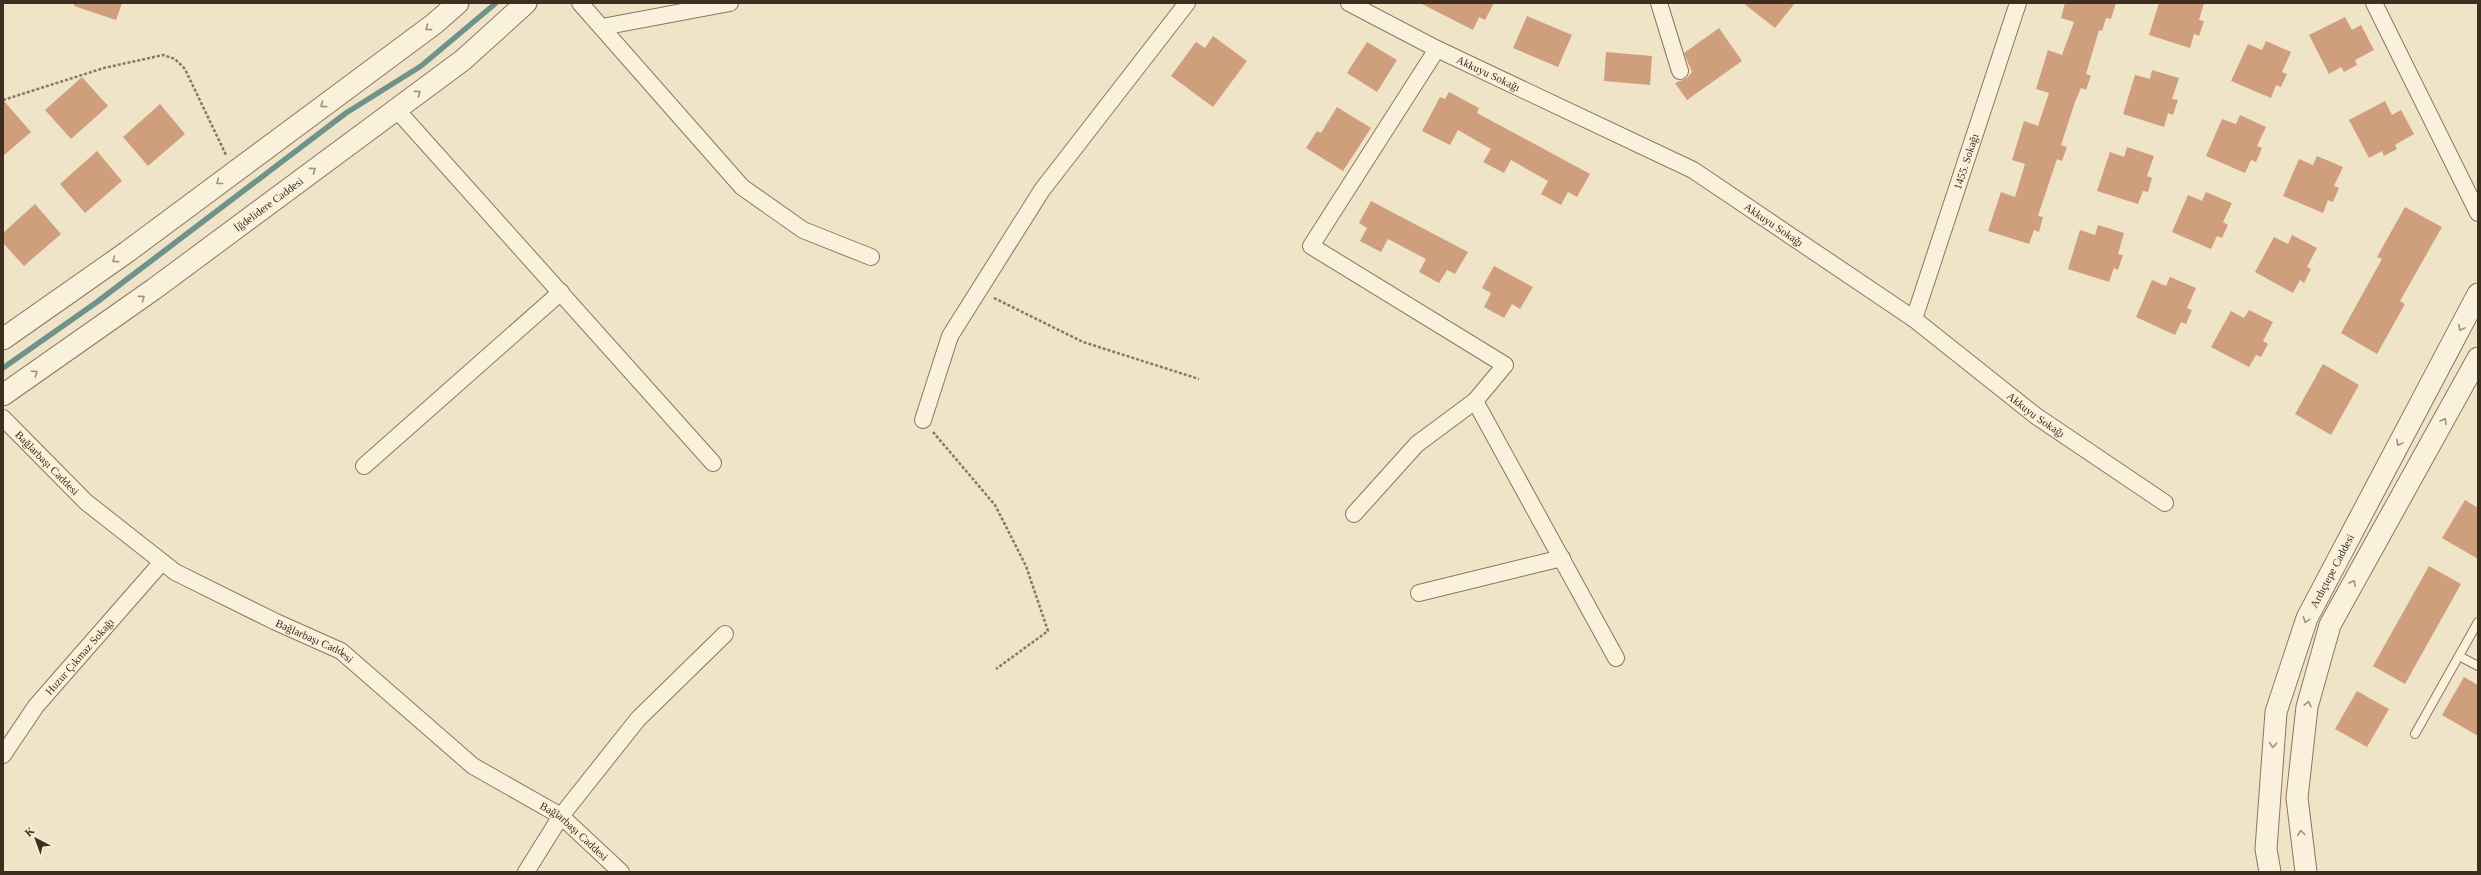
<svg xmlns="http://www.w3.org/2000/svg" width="2481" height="875" font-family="'Times New Roman',serif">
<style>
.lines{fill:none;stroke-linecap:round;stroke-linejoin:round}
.stream{stroke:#6f938a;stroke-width:5.5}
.building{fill:#cf9f7d}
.service-casing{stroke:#8d765c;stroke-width:10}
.minor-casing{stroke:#8d765c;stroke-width:18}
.tertiary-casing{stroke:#8d765c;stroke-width:23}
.path{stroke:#8d765c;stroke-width:2.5;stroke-dasharray:3 2;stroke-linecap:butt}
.service{stroke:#faf1dc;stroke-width:8}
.minor{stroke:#faf1dc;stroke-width:16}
.tertiary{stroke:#faf1dc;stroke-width:21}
.oneway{stroke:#9c907e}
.labels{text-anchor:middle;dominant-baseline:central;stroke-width:3;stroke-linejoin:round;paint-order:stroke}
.street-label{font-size:11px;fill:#3d2e20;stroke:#f7eed8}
</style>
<rect width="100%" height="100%" fill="#f0e4c8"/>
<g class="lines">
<path class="stream" d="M3 368 97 302 346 113 421 66 496 3"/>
</g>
<g class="building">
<path d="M74 3H122L116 20 74 6Z"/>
<path d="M1420 3H1494L1485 20 1479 17 1473 30Z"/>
<path d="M1743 3H1795L1775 28Z"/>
<path d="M2065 3H2116L2111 19 2106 18 2102 31 2099 30 2086 74 2091 76 2086 90 2081 88 2075 102 2061 145 2067 147 2062 161 2057 159 2038 216 2043 217 2039 232 2034 230 2029 244 1988 231 2001 192 2015 197 2025 164 2012 160 2024 121 2038 126 2049 93 2036 89 2048 50 2062 55 2074 22 2061 18Z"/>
<path d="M2159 3H2204L2199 20 2204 21 2199 36 2194 34 2190 48 2149 35Z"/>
<path d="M1527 16 1572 35 1558 67 1513 48Z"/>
<path d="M2345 17 2352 30 2361 25 2374 50 2355 60 2357 65 2344 72 2341 67 2329 74 2309 35Z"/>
<path d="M1719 28 1742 61 1687 100 1675 83 1687 78 1692 72 1684 53Z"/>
<path d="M1213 36 1247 61 1213 107 1171 76 1196 42 1205 48Z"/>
<path d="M2266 41 2291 52 2282 72 2287 74 2281 87 2276 85 2271 98 2231 81 2248 44 2262 50Z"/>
<path d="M1367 42 1397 60 1377 92 1347 73Z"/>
<path d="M1606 52 1652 56 1650 85 1604 81Z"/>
<path d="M2152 70 2179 78 2172 99 2178 100 2173 115 2168 113 2164 127 2123 114 2135 75 2150 79Z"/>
<path d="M82 77 108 106 71 139 45 110Z"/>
<path d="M1449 92 1479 108 1477 113 1590 174 1577 197 1568 192 1561 205 1541 194 1548 181 1511 160 1504 173 1483 162 1491 149 1458 130 1450 145 1422 131 1440 97 1445 99Z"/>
<path d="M3 100 31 132 3 156Z"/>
<path d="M2385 101 2392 115 2401 110 2414 134 2395 145 2397 149 2384 156 2382 151 2369 158 2349 120Z"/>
<path d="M160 104 185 134 148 166 123 137Z"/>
<path d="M1337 107 1371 128 1343 171 1306 148 1317 131 1321 133Z"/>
<path d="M2240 115 2266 127 2257 146 2262 148 2256 162 2251 160 2245 173 2206 156 2222 119 2236 124Z"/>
<path d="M2127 147 2154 156 2147 176 2152 178 2148 192 2143 191 2138 204 2097 191 2110 152 2124 157Z"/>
<path d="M97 151 122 181 85 213 60 184Z"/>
<path d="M2317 156 2343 167 2334 186 2339 188 2333 202 2328 200 2323 213 2283 196 2299 159 2313 165Z"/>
<path d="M2206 192 2232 203 2223 222 2228 225 2222 238 2217 236 2211 249 2172 232 2188 195 2202 201Z"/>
<path d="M1371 201 1468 252 1455 274 1447 270 1439 283 1419 272 1426 259 1388 239 1381 252 1360 241 1367 228 1359 223Z"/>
<path d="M35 204 61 234 24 266 3 243V233Z"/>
<path d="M2405 207 2442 227 2400 301 2405 304 2377 354 2341 333 2382 259 2377 257Z"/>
<path d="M2098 225 2124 233 2118 254 2123 255 2118 270 2114 268 2109 282 2068 269 2080 230 2095 235Z"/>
<path d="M2292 235 2317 248 2307 267 2311 269 2304 283 2300 280 2293 293 2255 272 2274 237 2288 244Z"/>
<path d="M1494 266 1533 287 1520 309 1512 304 1504 318 1484 307 1491 293 1482 288Z"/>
<path d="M2170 277 2196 288 2187 308 2192 310 2186 324 2181 322 2175 335 2136 317 2152 280 2166 286Z"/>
<path d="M2249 310 2273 322 2263 341 2268 344 2261 357 2256 355 2249 367 2211 347 2231 311 2244 318Z"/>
<path d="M2323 364 2359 385 2331 435 2295 414Z"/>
<path d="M2465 500 2478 508V559L2442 538Z"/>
<path d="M2429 566 2461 584 2405 684 2373 666Z"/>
<path d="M2464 677 2478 685V736L2442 715Z"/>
<path d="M2357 691 2389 709 2367 747 2335 729Z"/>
</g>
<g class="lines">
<g class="service-casing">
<g id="service">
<path d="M2459 656 2478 666"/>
<path d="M2415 734 2478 622"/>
</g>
</g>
<g class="minor-casing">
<g id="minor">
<path d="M580 3 742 187 803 230 871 257"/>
<path id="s1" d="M1349 3 1437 49 1693 170 1914 319 2036 416 2165 503"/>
<path d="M1659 3 1680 71"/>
<path d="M2374 3 2478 213"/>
<path d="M602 27 730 3"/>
<path d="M1437 49 1311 246 1505 365 1475 401 1616 658"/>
<path d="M396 109 713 463"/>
<path id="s2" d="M1914 319 2018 3"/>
<path id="s3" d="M3 418 86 502 175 572 276 622 341 651 473 766 561 816 621 872"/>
<path d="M923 420 950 336 1042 190 1187 3"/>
<path d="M364 466 561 292"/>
<path d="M1354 514 1417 444 1475 401"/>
<path d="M1419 593 1562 558"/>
<path id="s4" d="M3 755 36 706 162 562"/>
<path d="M526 872 561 816 638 719 725 634"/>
</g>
</g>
<g class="tertiary-casing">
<g id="tertiary">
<path d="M3 339 127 252 434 24 458 3"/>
<path id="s5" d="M3 395 154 289 463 60 526 3"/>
<path id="s6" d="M2270 872 2266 849 2276 712 2307 618 2478 294"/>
<path d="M2306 872 2297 798 2307 707 2330 625 2478 358"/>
</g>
</g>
<g class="path">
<path d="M3 100 104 68 163 55 175 59 185 69 226 155"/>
<path d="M994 298 1083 342 1199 379"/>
<path d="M933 432 995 505 1026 566 1048 631 996 669"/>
</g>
<use href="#service" class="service"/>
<use href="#minor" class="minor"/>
<use href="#tertiary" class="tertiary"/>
</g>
<defs><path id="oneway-chevron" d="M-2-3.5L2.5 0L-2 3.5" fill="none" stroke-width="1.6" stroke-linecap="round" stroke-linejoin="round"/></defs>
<g class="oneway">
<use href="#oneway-chevron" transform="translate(428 28) rotate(144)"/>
<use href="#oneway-chevron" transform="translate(418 93) rotate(-36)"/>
<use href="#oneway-chevron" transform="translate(323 105) rotate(144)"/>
<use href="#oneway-chevron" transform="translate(313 170) rotate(-36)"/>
<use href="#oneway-chevron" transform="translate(219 182) rotate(142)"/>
<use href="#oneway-chevron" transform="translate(115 260) rotate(144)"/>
<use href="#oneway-chevron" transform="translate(142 298) rotate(-36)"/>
<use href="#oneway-chevron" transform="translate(2461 328) rotate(118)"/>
<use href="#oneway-chevron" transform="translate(35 373) rotate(-35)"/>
<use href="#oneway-chevron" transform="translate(2444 421) rotate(-61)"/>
<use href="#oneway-chevron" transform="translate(2399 443) rotate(118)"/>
<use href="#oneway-chevron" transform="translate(2353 583) rotate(-61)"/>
<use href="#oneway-chevron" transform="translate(2306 620) rotate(111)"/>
<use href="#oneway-chevron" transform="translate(2308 704) rotate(-77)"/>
<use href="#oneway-chevron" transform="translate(2273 745) rotate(94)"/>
<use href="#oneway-chevron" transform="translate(2301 833) rotate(-97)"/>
</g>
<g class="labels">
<g class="street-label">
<text stroke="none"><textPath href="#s1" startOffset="156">Akkuyu Sokağı</textPath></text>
<text stroke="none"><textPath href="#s2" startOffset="166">1455. Sokağı</textPath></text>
<text stroke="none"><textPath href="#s5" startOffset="327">İğdelidere Caddesi</textPath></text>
<text stroke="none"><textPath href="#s1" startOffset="480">Akkuyu Sokağı</textPath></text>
<text stroke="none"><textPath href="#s1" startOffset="804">Akkuyu Sokağı</textPath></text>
<text stroke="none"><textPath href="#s3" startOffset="63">Bağlarbaşı Caddesi</textPath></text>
<text stroke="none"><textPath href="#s6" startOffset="313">Ardıçtepe Caddesi</textPath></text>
<text stroke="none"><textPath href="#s3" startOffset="387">Bağlarbaşı Caddesi</textPath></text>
<text stroke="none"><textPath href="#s4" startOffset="125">Huzur Çıkmaz Sokağı</textPath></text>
<text stroke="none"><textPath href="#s3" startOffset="711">Bağlarbaşı Caddesi</textPath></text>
</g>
</g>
<rect width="2481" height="875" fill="none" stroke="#3d2e20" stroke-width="8"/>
<g transform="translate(36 839) rotate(319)" stroke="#f7eed8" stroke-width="3" paint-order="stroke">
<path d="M0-3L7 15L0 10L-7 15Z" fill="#3d2e20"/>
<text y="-6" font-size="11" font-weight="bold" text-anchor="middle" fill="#3d2e20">K</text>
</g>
</svg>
